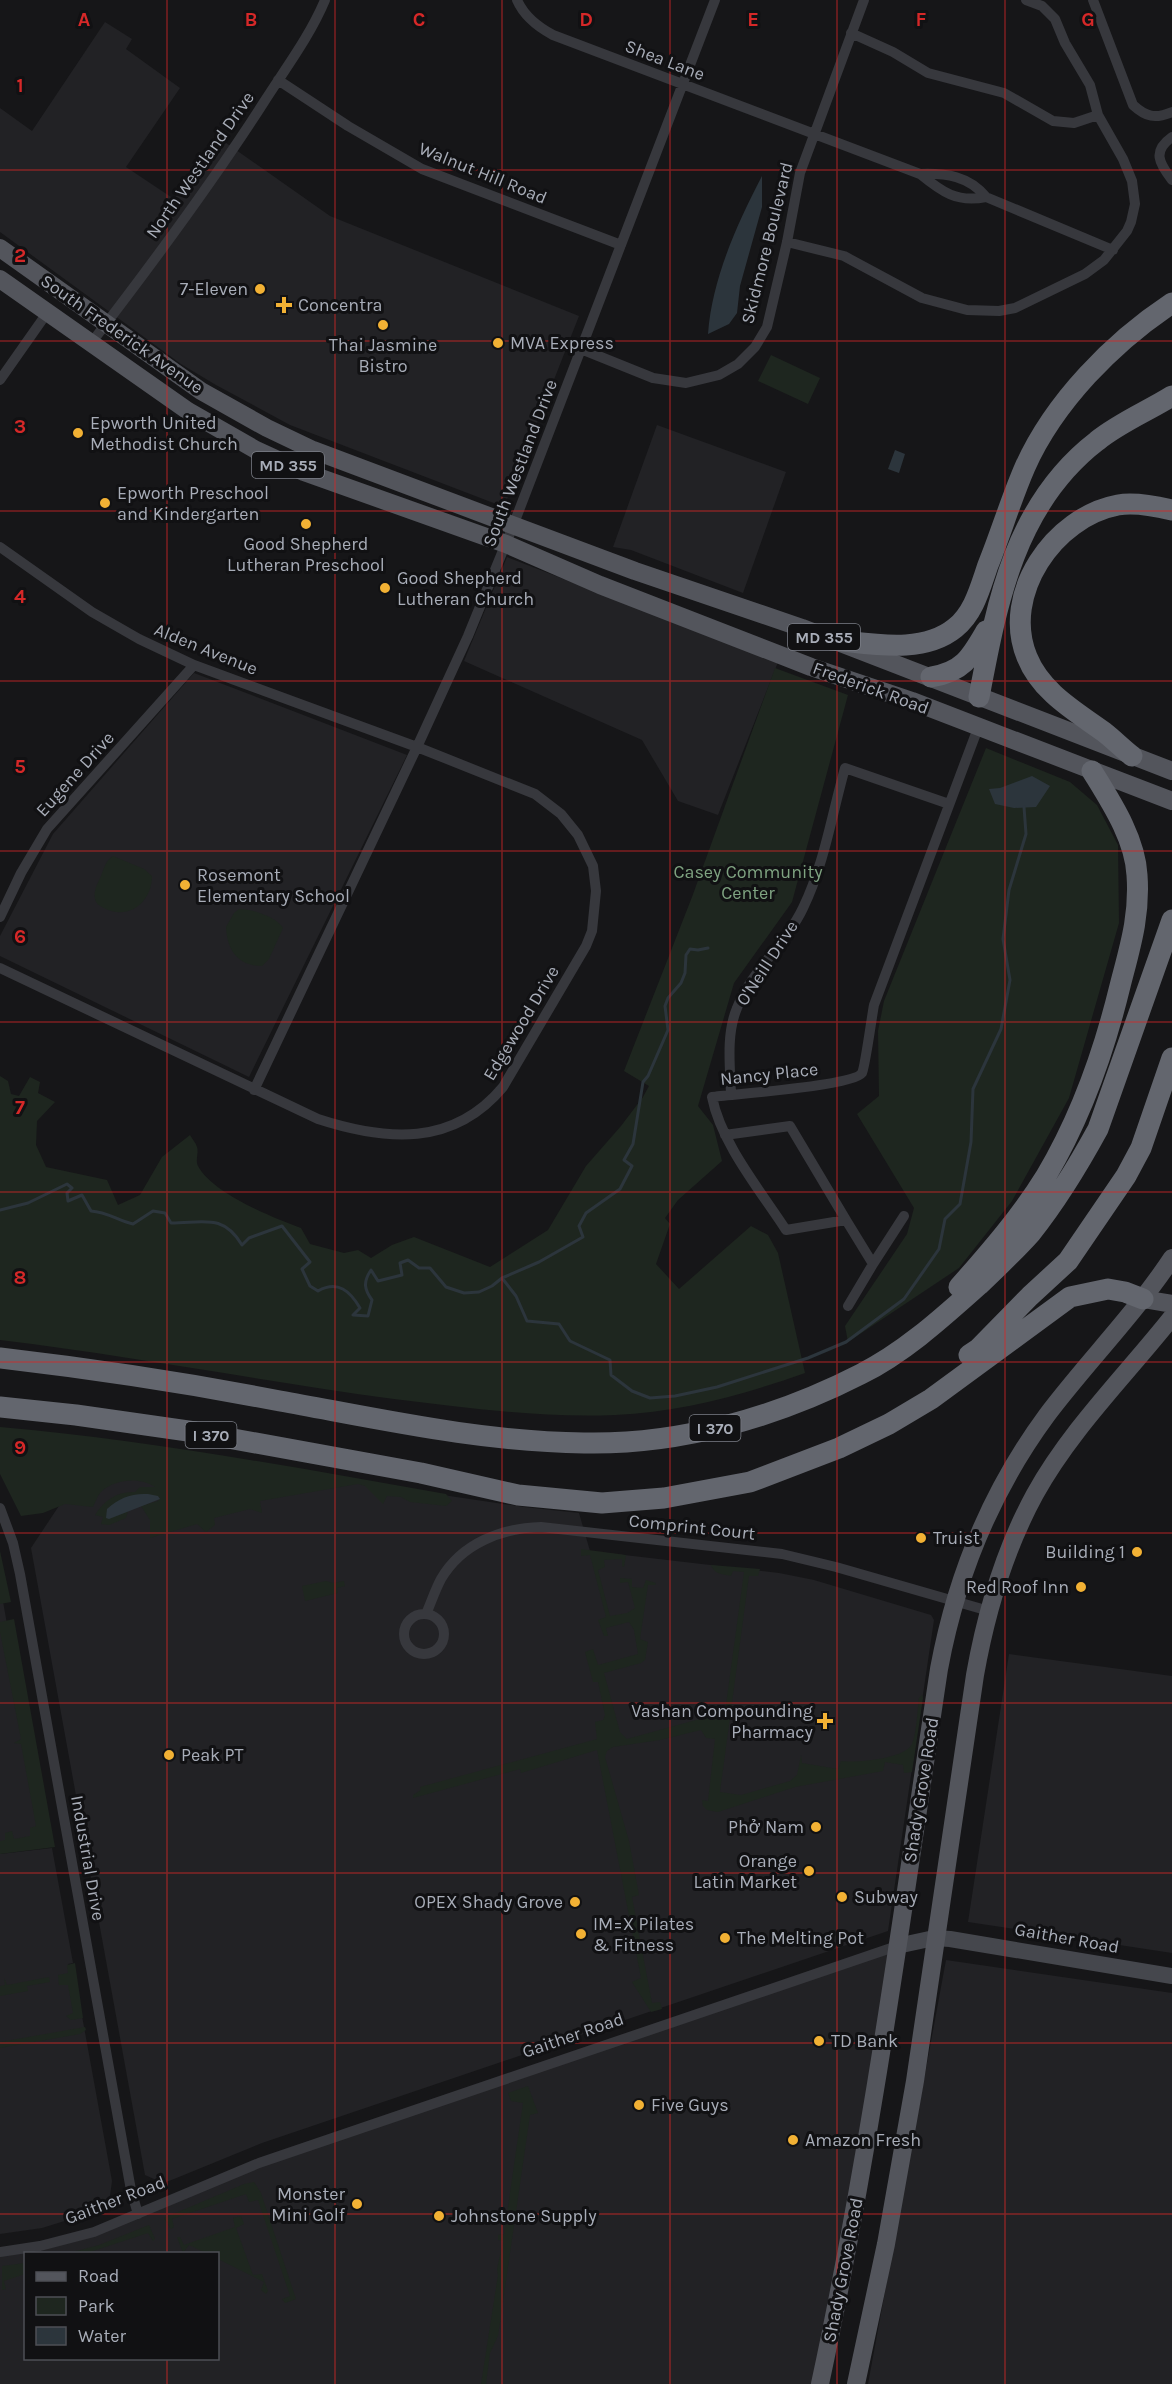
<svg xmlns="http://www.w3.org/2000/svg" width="1172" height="2384" font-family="Karla,sans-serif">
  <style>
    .built { fill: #222225; fill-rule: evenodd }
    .green { fill: #1e261f }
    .water { fill: #2c353c }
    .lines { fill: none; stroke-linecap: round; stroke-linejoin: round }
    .stream { stroke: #2c353c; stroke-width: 3 }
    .minor { stroke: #37383d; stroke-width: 10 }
    .secondary { stroke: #45474d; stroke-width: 16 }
    .primary { stroke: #53555c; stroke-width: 18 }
    .motorway { stroke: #63666e; stroke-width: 21 }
    .grid { fill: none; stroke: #d62828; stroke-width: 1.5; stroke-opacity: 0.55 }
    .poi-dot { fill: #f2b134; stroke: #111113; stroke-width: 2 }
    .labels { text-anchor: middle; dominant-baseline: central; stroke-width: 6; stroke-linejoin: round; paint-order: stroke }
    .shield { fill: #111113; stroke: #7b7e86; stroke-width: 1.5 }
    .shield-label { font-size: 16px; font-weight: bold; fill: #a8adb8 }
    .street-label { font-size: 18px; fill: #a8adb8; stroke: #111113 }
    .poi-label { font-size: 18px; fill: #a8adb8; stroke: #111113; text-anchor: start }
    .park-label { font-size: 18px; fill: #7fa381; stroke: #111113 }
    .grid-label { font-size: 20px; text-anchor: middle; font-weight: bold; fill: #d62828; stroke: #111113; stroke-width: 6; stroke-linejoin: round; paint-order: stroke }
  </style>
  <rect width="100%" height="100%" fill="#161618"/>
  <!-- built -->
  <path class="built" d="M105,22l27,17 -6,10 54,39 -54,79 48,32 45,-61 111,78 249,100 -75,191 -214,-82 -74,-40 -35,-21 -181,-132v-124l32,23z
    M657,425l129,47 -43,121 -112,-43 -18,-3z
    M507,557l271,105 -60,153 -40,-14 -36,-61 -178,-79z
    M194,673l213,82 -158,322 -249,-121v-20l53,-102z
    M98,1447l197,26 229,34 55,6 11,38 189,22 35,7 117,35 3,5 -46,311 -626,212 -88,36 -11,4 -18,-8 -114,-627z
    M0,1585l46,256 -46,8z
    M1009,1654l163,22v277l-204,-31z
    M52,1848l21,115 -5,1 6,8 38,209 -2,15 -10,14 -58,18 -42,6v-380z
    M896,1948l-77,436h-819v-129l41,-6 180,-69zM26,2254h192v104h-192z
    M946,1960l226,33v391h-304z"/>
  <!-- green -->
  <path class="green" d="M771,355l49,23 -12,26 -50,-23z
    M775,668l73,27 -56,207 -58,81 -36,123 15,19 9,36 -44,39 -13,18 5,6 -14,40 23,25 72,-63 17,9 10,18 27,120c-62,22 -124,39 -190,42 -74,3 -148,-7 -221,-16 -132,-18 -262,-43 -394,-59v-264l8,5 3,13 8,2 11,-19 10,5 -2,11 17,9 -18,19 -1,24 10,22 61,13 11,25 22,-10 22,-38 28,-22c2,4 6,8 7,12 2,6 -2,13 1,19 14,27 75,52 103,62l9,16 34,9 14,-3 13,8 21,-13 22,-8 76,30 58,-37 38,-64 35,-40 22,-29 6,-11 -25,-15 68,-174z
    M986,748l84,34 27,23 21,40 1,78 -50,175 -57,103 -53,67 -111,74 -3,-16 62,-92 7,-26 -57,-94 22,-18 -1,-65 6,-30z
    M113,856l31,13 8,7c0,26 -23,45 -48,32 -4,-2 -8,-4 -9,-9 -2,-8 3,-16 6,-23 3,-8 5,-16 12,-20z
    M239,909c13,0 38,8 44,19l-14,31 -7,7c-24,0 -35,-16 -36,-39l8,-14z
    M0,1427c150,13 298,41 446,67l6,7 -6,5 -36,-4 -9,-5 -14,-1 -4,8 -18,-18 -7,-2 -98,17 2,12 -12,-4 -36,9 1,7 -9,7 -9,-8 -47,14v-18l-9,-14 17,-5 2,-4 -38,16 6,-2 -2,7 -17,7 -8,-1 2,-7 -8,-2c9,-15 23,-24 40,-23l5,-5h15c-15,-10 -39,-8 -53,4 -4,3 -7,12 -9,16l-28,-3 -22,9 -22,3 -21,-42z
    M581,1549l45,6 -2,12 -2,-1v-7l-18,1 1,7 -7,3 12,46 17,-3 8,-5 -7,-26 -8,1v-5l12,1v8l11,1 3,-8 10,3 -1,2h-7l-8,54 8,3 -3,18 -4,3 -37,10 16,59 7,7 98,-27 19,-140 -11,-1 -2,5c-9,-2 -17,-2 -20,-11l49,4 -2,7h-9l-29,216 21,3 49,-14 7,-6 4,-20 1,8 36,6 3,-8c15,2 64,-2 71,-17 5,-13 5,-32 7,-46l3,-3 1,3 -11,74 -8,1 -1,-8 -18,-3 -2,9 -88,16 -77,25 -11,-2 -4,-4 -1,-6 6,1 7,-62 -9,-1 -5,-8 -41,10 -47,7 -6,4 -2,6 24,84 10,54 -7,2 20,106 8,-1 2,7 -11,3 -19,-30 9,-4 -44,-228 -76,23 -1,-4 -107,29v-3l8,-5 -1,-3 177,-48 -2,-17 8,-2 2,-5 -7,-33h-5l-8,-30 8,-3 5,16 40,-11 -4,-24 -5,-8 -23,6 2,8h-4l-6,-16 8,-3 -16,-62 -9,1z
    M0,1551l11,51 -11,2z
    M326,1581l7,2 11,-2 1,5 -8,2 1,5 -33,8 -3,-15z
    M14,1619l41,228 -55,7v-13l5,-1v-7l7,-2 2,8 16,-3v-8l6,-2 -15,-82 -7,-1 7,-4 -21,-107v-10z
    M75,1963l8,55 -12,2 -5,-4 7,-3 -5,-28h-9l-1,-10 10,-2 -1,-8z
    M49,1977l1,5 -23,4 1,5 -28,5v-10l5,-1 -1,-7 3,7z
    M85,2027l1,3 -6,4 -80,14v-6z
    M528,2086l10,27 -8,2 -32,221 -8,17 -4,31h-5l17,-109 -1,-6 6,-28 -5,-1v-5l6,-1 19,-131 -12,-2 -3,-8z
    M254,2182l7,11 35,106 -11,4 -3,-4 8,-3 -32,-96 -9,2 -3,-8 -74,25 2,8 -3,2 -7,-11 80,-34z
    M241,2216l3,8 -8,4 17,47 9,-1 6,17 -2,3 -5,-4 3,-8 -46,-23v-5l-12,-1 -17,-8 -6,8 -6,-16h3l4,8 51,-18 -2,-9z
    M149,2225l6,14 -2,2 -5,-8 -61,20h-18l30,-8z
    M25,2263v11l-21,7 2,8 -4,1v-24z"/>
  <!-- water -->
  <path class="water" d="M762,176v31l-22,79 -3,27 -8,11 -21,10c4,-55 29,-110 54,-158z
    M895,450l10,4 -6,19 -11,-4z
    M1032,776l18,10 -14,21 -22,1 -19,-4 -6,-15 11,-1z
    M148,1494l10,2 2,3 -51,20 -3,-1 1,-9c12,-11 24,-16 41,-15z"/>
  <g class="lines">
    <!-- stream -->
    <path class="stream" d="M0,1210l28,-7 39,-19 5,4 -5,5 1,8 14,-6 9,16c17,1 27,10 42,13l20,-13 12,2 6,10c32,0 52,-10 71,22l7,-7 33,-12 28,36 -8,7 8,17 8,5c20,-11 32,0 42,17l-7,7 15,1 4,-16c-8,-11 -9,-18 -1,-30l7,11 24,-6 -2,-12 8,-3 11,8h11l16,19 18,6 15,-1 13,-6 10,-8 37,-16 44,-25 -4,-11 7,-13 34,-24 12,-23 -8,-6 9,-16 10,-62 5,-6 20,-46 -3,-24 3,-8 13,-15 4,-10 1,-18 4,-6 8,1 10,-2
      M502,1278l14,18 11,25 32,3 11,17 40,19 1,15 21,16 18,7 25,-2 42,-9 91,-29 38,-16 58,-43 35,-50 6,-30 15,-15 11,-62 2,-53 28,-60 9,-49 -7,-41 6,-49 17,-56 -2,-27"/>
    <!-- minor -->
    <path class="minor" d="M517,0c7,16 21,27 36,35l367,139c22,18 37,29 66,23
      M1093,0l40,105c13,12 22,14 39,7
      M851,33l42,19 35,21 76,20 49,28 21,2 24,-8
      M278,80l70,46 74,43 199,76
      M1172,137c-20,14 -13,26 0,43
      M920,174c26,-1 49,2 66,23l127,53
      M787,242l57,14 78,42 45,12 32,1 16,-3 70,-34 19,-14 23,-29 4,-9 4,-18 -3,-23 -9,-22 -25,-44 -8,-30 -25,-42 -10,-24 -13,-13 -16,-6
      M92,342c60,-78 119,-157 172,-240 21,-33 46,-66 61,-102
      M581,349l72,29 33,5 33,-8 19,-11 17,-17 12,-20 20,-85 13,-69 64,-173
      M0,380l47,-67
      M0,547l92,65 47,27 55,26 223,82 118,47 26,20 17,21 15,31 3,25 -4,40 -6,15 -83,141c-50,60 -117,54 -185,32l-318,-151
      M0,917l21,-44 26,-44 147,-164
      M254,1090l163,-343 51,-111 45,-110 202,-526
      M731,1094c-1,-28 -5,-60 6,-86 14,-37 49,-64 66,-100 21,-43 29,-94 42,-140l104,36
      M725,1135l65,-9 56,94 -60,10c-26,-40 -65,-87 -74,-133 23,-3 141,-11 150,-24 3,-5 10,-58 12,-68l104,-277
      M846,1220l27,44 -25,42
      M873,1264l31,-48
      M0,1508l13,35 7,31 111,616 7,24
      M404 1634a20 20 0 1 1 40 0a20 20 0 1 1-40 0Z
      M426,1614c5,-11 9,-24 15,-35 21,-36 61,-51 100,-52l241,27 54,13 153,44
      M0,2252l40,-6 54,-14 165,-69 638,-217"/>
    <!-- secondary -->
    <path class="secondary" d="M897,1946l37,-8 16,1 222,37"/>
    <!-- primary -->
    <path class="primary" d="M0,248l201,143 66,37 46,22 322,121 167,57 370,143
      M0,279l188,132 68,39 48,22 202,72 94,41 211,82 101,34 260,100
      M1143,1299l29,5
      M820,2384c51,-237 83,-476 119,-715 17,-92 52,-178 108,-254 40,-53 88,-101 125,-157
      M856,2384l30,-140 29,-163 60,-406c11,-62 30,-126 60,-181 36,-65 91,-119 137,-177"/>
    <!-- motorway -->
    <path class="motorway" d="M831,640c38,3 91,15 124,-12 19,-15 25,-40 33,-63 13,-32 23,-66 37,-98 29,-65 88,-125 147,-164
      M931,677c32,-5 40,-20 55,-46
      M979,697c18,-95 36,-193 118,-256 22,-18 51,-30 75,-45
      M1132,756c-10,-8 -19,-17 -28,-24 -29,-21 -63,-40 -77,-75 -26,-63 27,-140 91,-152 17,-3 37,1 54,5
      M959,1287c31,-35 63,-72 87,-111 35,-59 58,-124 74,-190 10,-39 20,-70 17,-111 -2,-37 -26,-73 -45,-104
      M969,1355l9,-6 52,-53 38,-35 58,-85 15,-28 31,-90
      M0,1358c94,11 187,25 280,43 100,18 202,41 304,42 96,2 193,-26 277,-69 44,-22 82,-57 118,-89 18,-17 36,-34 52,-52 23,-29 49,-71 67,-104l74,-209
      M0,1407l76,8 119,17 226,41 97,22 84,8 62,-5 86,-16 89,-34 50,-24 42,-25 139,-102 38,-8 17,3 18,7"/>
  </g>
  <!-- grid -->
  <path class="grid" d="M167,0v2254M335,0v2384M502,0v2384M670,0v2384M837,0v2384M1005,0v2384M0,170h1172M0,341h1172M0,511h1172M0,681h1172M0,851h1172M0,1022h1172M0,1192h1172M0,1362h1172M0,1533h1172M0,1703h1172M0,1873h1172M0,2043h1172M0,2214h1172M167,2358v26"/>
  <!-- markers -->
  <g class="poi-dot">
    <circle cx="260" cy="289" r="6"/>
    <path d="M281 296h6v6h6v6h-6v6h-6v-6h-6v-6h6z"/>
    <circle cx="383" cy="325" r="6"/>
    <circle cx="498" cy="343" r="6"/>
    <circle cx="78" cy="433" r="6"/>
    <circle cx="105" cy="503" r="6"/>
    <circle cx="306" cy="524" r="6"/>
    <circle cx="385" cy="588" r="6"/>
    <circle cx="185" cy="885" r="6"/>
    <circle cx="921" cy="1538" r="6"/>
    <circle cx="1137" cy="1552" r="6"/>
    <circle cx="1081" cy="1587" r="6"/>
    <path d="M822 1712h6v6h6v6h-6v6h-6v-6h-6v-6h6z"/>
    <circle cx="169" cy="1755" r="6"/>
    <circle cx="816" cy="1827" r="6"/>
    <circle cx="809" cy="1871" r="6"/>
    <circle cx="842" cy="1897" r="6"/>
    <circle cx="575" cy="1902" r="6"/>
    <circle cx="581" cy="1934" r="6"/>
    <circle cx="725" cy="1938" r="6"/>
    <circle cx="819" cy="2041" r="6"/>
    <circle cx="639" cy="2105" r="6"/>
    <circle cx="793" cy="2140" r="6"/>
    <circle cx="357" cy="2204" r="6"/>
    <circle cx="439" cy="2216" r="6"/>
  </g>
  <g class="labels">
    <!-- shield labels -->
    <g class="shield">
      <rect x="252" y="452" width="72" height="26" rx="4.5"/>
      <rect x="788" y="624" width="72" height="26" rx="4.5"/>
      <rect x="689.5" y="1415" width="51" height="26" rx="4.5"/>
      <rect x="185.5" y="1422" width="51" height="26" rx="4.5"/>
    </g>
    <g class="shield-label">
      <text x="288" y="465">MD 355</text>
      <text x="824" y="637">MD 355</text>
      <text x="715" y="1428">I 370</text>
      <text x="211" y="1435">I 370</text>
    </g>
    <!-- street labels -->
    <g class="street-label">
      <text transform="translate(665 60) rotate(21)">Shea Lane</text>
      <text transform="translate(200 165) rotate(-55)">North Westland Drive</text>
      <text transform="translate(483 173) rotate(22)">Walnut Hill Road</text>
      <text transform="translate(767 243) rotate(-76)">Skidmore Boulevard</text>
      <text transform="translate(122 334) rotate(35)">South Frederick Avenue</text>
      <text transform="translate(520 463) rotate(-69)">South Westland Drive</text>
      <text transform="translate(206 649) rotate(22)">Alden Avenue</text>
      <text transform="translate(871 688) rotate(20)">Frederick Road</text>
      <text transform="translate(75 774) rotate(-48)">Eugene Drive</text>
      <text transform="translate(767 963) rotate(-57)">O'Neill Drive</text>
      <text transform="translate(521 1023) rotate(-59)">Edgewood Drive</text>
      <text transform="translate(769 1074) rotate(-6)">Nancy Place</text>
      <text transform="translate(692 1527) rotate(6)">Comprint Court</text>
      <text transform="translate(921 1790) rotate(-81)">Shady Grove Road</text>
      <text transform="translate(88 1858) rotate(80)">Industrial Drive</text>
      <text transform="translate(1067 1938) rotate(10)">Gaither Road</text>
      <text transform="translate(573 2035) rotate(-19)">Gaither Road</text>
      <text transform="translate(115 2200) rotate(-21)">Gaither Road</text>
      <text transform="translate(843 2270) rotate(-79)">Shady Grove Road</text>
    </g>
    <!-- poi labels -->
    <g class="poi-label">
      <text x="248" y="289" text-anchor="end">7-Eleven</text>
      <text x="298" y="305">Concentra</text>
      <text x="510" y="343">MVA Express</text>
      <text x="383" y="345" text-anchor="middle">Thai Jasmine<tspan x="383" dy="21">Bistro</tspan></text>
      <text x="90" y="423">Epworth United<tspan x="90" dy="21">Methodist Church</tspan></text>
      <text x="117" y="493">Epworth Preschool<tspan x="117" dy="21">and Kindergarten</tspan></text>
      <text x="306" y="544" text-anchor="middle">Good Shepherd<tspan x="306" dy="21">Lutheran Preschool</tspan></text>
      <text x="397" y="578">Good Shepherd<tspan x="397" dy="21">Lutheran Church</tspan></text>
      <text x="197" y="875">Rosemont<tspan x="197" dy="21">Elementary School</tspan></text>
      <text x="933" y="1538">Truist</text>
      <text x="1125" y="1552" text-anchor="end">Building 1</text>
      <text x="1069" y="1587" text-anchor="end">Red Roof Inn</text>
      <text x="813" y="1711" text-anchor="end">Vashan Compounding<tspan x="813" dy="21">Pharmacy</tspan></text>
      <text x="181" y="1755">Peak PT</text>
      <text x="804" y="1827" text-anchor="end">Phở Nam</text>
      <text x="797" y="1861" text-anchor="end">Orange<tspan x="797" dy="21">Latin Market</tspan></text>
      <text x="854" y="1897">Subway</text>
      <text x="563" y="1902" text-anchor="end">OPEX Shady Grove</text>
      <text x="593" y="1924">IM=X Pilates<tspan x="593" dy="21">&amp; Fitness</tspan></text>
      <text x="737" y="1938">The Melting Pot</text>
      <text x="831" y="2041">TD Bank</text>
      <text x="651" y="2105">Five Guys</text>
      <text x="805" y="2140">Amazon Fresh</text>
      <text x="345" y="2194" text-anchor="end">Monster<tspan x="345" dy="21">Mini Golf</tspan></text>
      <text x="451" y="2216">Johnstone Supply</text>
    </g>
    <!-- park labels -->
    <g class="park-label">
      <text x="748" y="872">Casey Community<tspan x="748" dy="21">Center</tspan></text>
    </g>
  </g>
  <g class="grid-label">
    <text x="84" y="26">A</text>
    <text x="251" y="26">B</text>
    <text x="419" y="26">C</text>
    <text x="586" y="26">D</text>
    <text x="753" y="26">E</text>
    <text x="921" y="26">F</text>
    <text x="1088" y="26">G</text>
    <text x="20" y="92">1</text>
    <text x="20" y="262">2</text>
    <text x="20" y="433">3</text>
    <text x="20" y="603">4</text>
    <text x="20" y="773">5</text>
    <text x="20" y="943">6</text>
    <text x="20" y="1114">7</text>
    <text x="20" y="1284">8</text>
    <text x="20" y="1454">9</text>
  </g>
  <!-- legend -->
  <rect x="24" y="2252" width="195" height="108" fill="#111113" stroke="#4d4f55" stroke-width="1.5"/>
  <rect x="36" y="2272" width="30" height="9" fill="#53555c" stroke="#4d4f55" stroke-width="1.5"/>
  <text x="78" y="2282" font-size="18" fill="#a8adb8">Road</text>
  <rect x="36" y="2297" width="30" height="18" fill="#1e261f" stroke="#4d4f55" stroke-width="1.5"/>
  <text x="78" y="2312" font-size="18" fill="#a8adb8">Park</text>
  <rect x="36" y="2327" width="30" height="18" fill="#2c353c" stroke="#4d4f55" stroke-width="1.5"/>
  <text x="78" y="2342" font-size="18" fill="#a8adb8">Water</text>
</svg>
